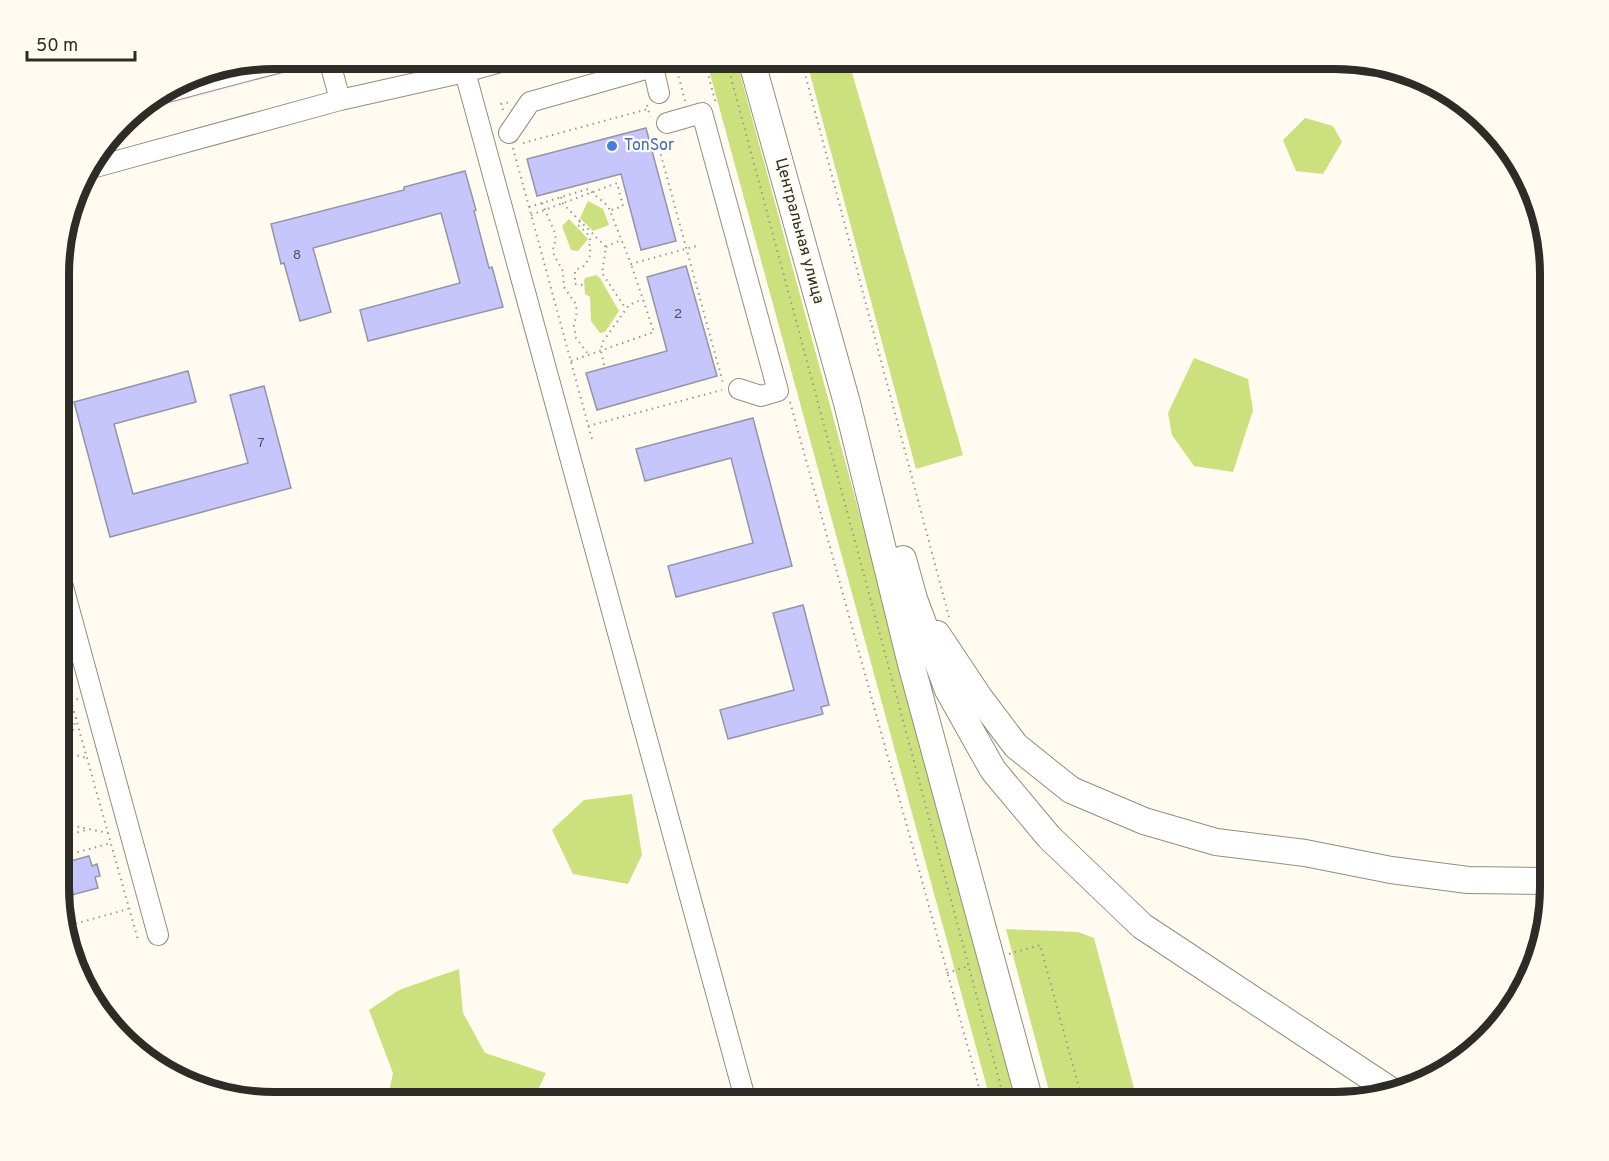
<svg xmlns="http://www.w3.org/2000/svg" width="1609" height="1161" font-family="Overpass,sans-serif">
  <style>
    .education { fill: #feebf5 }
    .green { fill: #cce07e }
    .building { fill: #c6c5fc; stroke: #9495a5; stroke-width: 1.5 }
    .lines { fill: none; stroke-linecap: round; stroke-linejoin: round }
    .minor-casing { stroke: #938e7e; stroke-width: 22 }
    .major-casing { stroke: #938e7e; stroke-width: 28 }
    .path { stroke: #9b988f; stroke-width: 2; stroke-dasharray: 1.5 4.5; stroke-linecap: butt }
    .minor { stroke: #fff; stroke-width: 20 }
    .major { stroke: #fff; stroke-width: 26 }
    .shop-dot { fill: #3f7fe0; stroke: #fffbf1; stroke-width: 2 }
    .labels { text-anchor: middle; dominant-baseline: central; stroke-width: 4.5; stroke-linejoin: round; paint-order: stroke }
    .number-label { font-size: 14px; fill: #54525c }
    .shop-label { font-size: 16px; fill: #366cbe; stroke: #fffbf1; text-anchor: start }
    .street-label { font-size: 16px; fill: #2e2c26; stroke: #fffbf1 }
    .rim { fill: none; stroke: #2e2c26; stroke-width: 8 }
  </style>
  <rect width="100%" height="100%" fill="#fffbf1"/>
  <!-- education -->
  <path class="education" d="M274,59h63l-209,57 4,-4 60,-37z"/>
  <!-- green -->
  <path class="green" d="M706,59h30l283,1043h-28z
    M806,59h42l115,396 -47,14z
    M1305,118l28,8 9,16 -19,32 -27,-3 -13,-31z
    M588,201l15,8 6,16 -16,6 -13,-13z
    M569,219l19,20 -10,12 -7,-1 -9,-24z
    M596,275l4,3 19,33 -14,21 -5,1 -9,-12 -1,-24 -5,-3 -1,-13 1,-3z
    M1194,358l54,21 5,31 -20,62 -39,-6 -22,-31 -4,-22z
    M632,794l10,61 -14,29 -55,-10 -21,-44 32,-30z
    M1006,929l72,3 16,6 41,154 27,10h-110z
    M459,969l4,44 22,40 61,20 -14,29h-145l6,-29 -24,-63 30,-20z"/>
  <!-- building -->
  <path class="building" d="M646,128l30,113 -35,9 -20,-76 -84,22 -10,-37z
    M465,171l11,39 -2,1 15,57 3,-1 11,40 -135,34 -8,-31 100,-27 -19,-70 -128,35 18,64 -31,9 -16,-58 -3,1 -10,-40 133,-34v-3z
    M686,266l31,110 -120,34 -11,-37 81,-22 -20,-74z
    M188,371l8,31 -82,22 19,70 115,-31 -18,-68 34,-9 27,102 -181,49 -36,-135z
    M753,418l39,148 -116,31 -8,-31 85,-23 -22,-85 -86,23 -9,-32z
    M803,605l26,100 -8,2 2,7 -95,25 -8,-29 74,-20 -21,-77z
    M89,856l3,10 5,-2 3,12 -5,1 3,11 -38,10v-34z"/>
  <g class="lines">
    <defs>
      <path id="minor" d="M329,59l11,41
        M465,72l281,1030
        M163,93l129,-34
        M667,123l35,-10 76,278 -17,5 -22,-7
        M509,133l21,-31 123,-35 6,26
        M88,169l252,-69 125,-28 46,-13
        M60,576l98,359"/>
      <path id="major" d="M751,59l96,344 63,257 120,442
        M903,559l11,40 34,91 45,80 56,67 93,89 248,164
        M937,634l42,63 37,49 55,44 73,31 72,21 89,11 86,17 77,10 82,1"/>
    </defs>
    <!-- minor casing -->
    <use href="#minor" class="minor-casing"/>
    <!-- major casing -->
    <use href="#major" class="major-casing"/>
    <!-- path -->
    <path class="path" d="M674,59l11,42
      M704,59l12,45
      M726,59l279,1043
      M801,59l148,558
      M647,105l3,12
      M503,110l-2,-6 9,-2
      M656,137l67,246
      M523,143l125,-34
      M513,148l80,295
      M561,197l2,7 43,43 -4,26 24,36
      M542,203l13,30 1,7 -3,7 1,8 9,16 1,16 11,16 2,8 -3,15 2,12 13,17
      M529,207l59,-18 20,17 23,58 69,-19
      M531,215l86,-32 6,23 -14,5
      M580,221l-3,3 10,9 4,8 -2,5 2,8c-6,9 -3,12 -16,16v14l8,1
      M606,247l15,-7
      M571,361l83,-29 -23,-68
      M604,365l-3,-14 1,-8 27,-38 14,-6
      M790,402l193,700
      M588,426l134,-36
      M78,699l-7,2 67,239
      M60,751l27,7
      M60,783l16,-65
      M60,823l48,10
      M60,837l26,-7
      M60,857l51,-14
      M64,927l64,-18
      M1009,954l31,-9 43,157
      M947,973l22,-7"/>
    <!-- minor -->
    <use href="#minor" class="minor"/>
    <!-- major -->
    <use href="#major" class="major"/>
  </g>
  <!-- markers -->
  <circle class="shop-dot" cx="612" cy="146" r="6"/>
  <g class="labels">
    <!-- number labels -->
    <g class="number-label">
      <text x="297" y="255">8</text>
      <text x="678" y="314">2</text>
      <text x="261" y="443">7</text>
    </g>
    <!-- shop labels -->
    <g class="shop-label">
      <text x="624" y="146">TonSor</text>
    </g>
    <!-- street labels -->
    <g class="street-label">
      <text transform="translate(799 231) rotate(75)">Центральная улица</text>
    </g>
  </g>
  <!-- crop -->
  <path d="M0 0H1609V1161H0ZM274 69H1335A205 205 0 0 1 1540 274V887A205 205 0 0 1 1335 1092H274A205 205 0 0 1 69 887V274A205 205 0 0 1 274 69Z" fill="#fffbf1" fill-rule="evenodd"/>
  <path class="rim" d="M274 69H1335A205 205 0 0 1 1540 274V887A205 205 0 0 1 1335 1092H274A205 205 0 0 1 69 887V274A205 205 0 0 1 274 69Z"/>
  <!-- scale -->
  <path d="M27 51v9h108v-9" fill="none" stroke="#2e2c26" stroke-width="3"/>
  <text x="36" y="51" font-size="18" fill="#2e2c26" stroke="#fffbf1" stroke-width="4.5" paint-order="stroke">50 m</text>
</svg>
